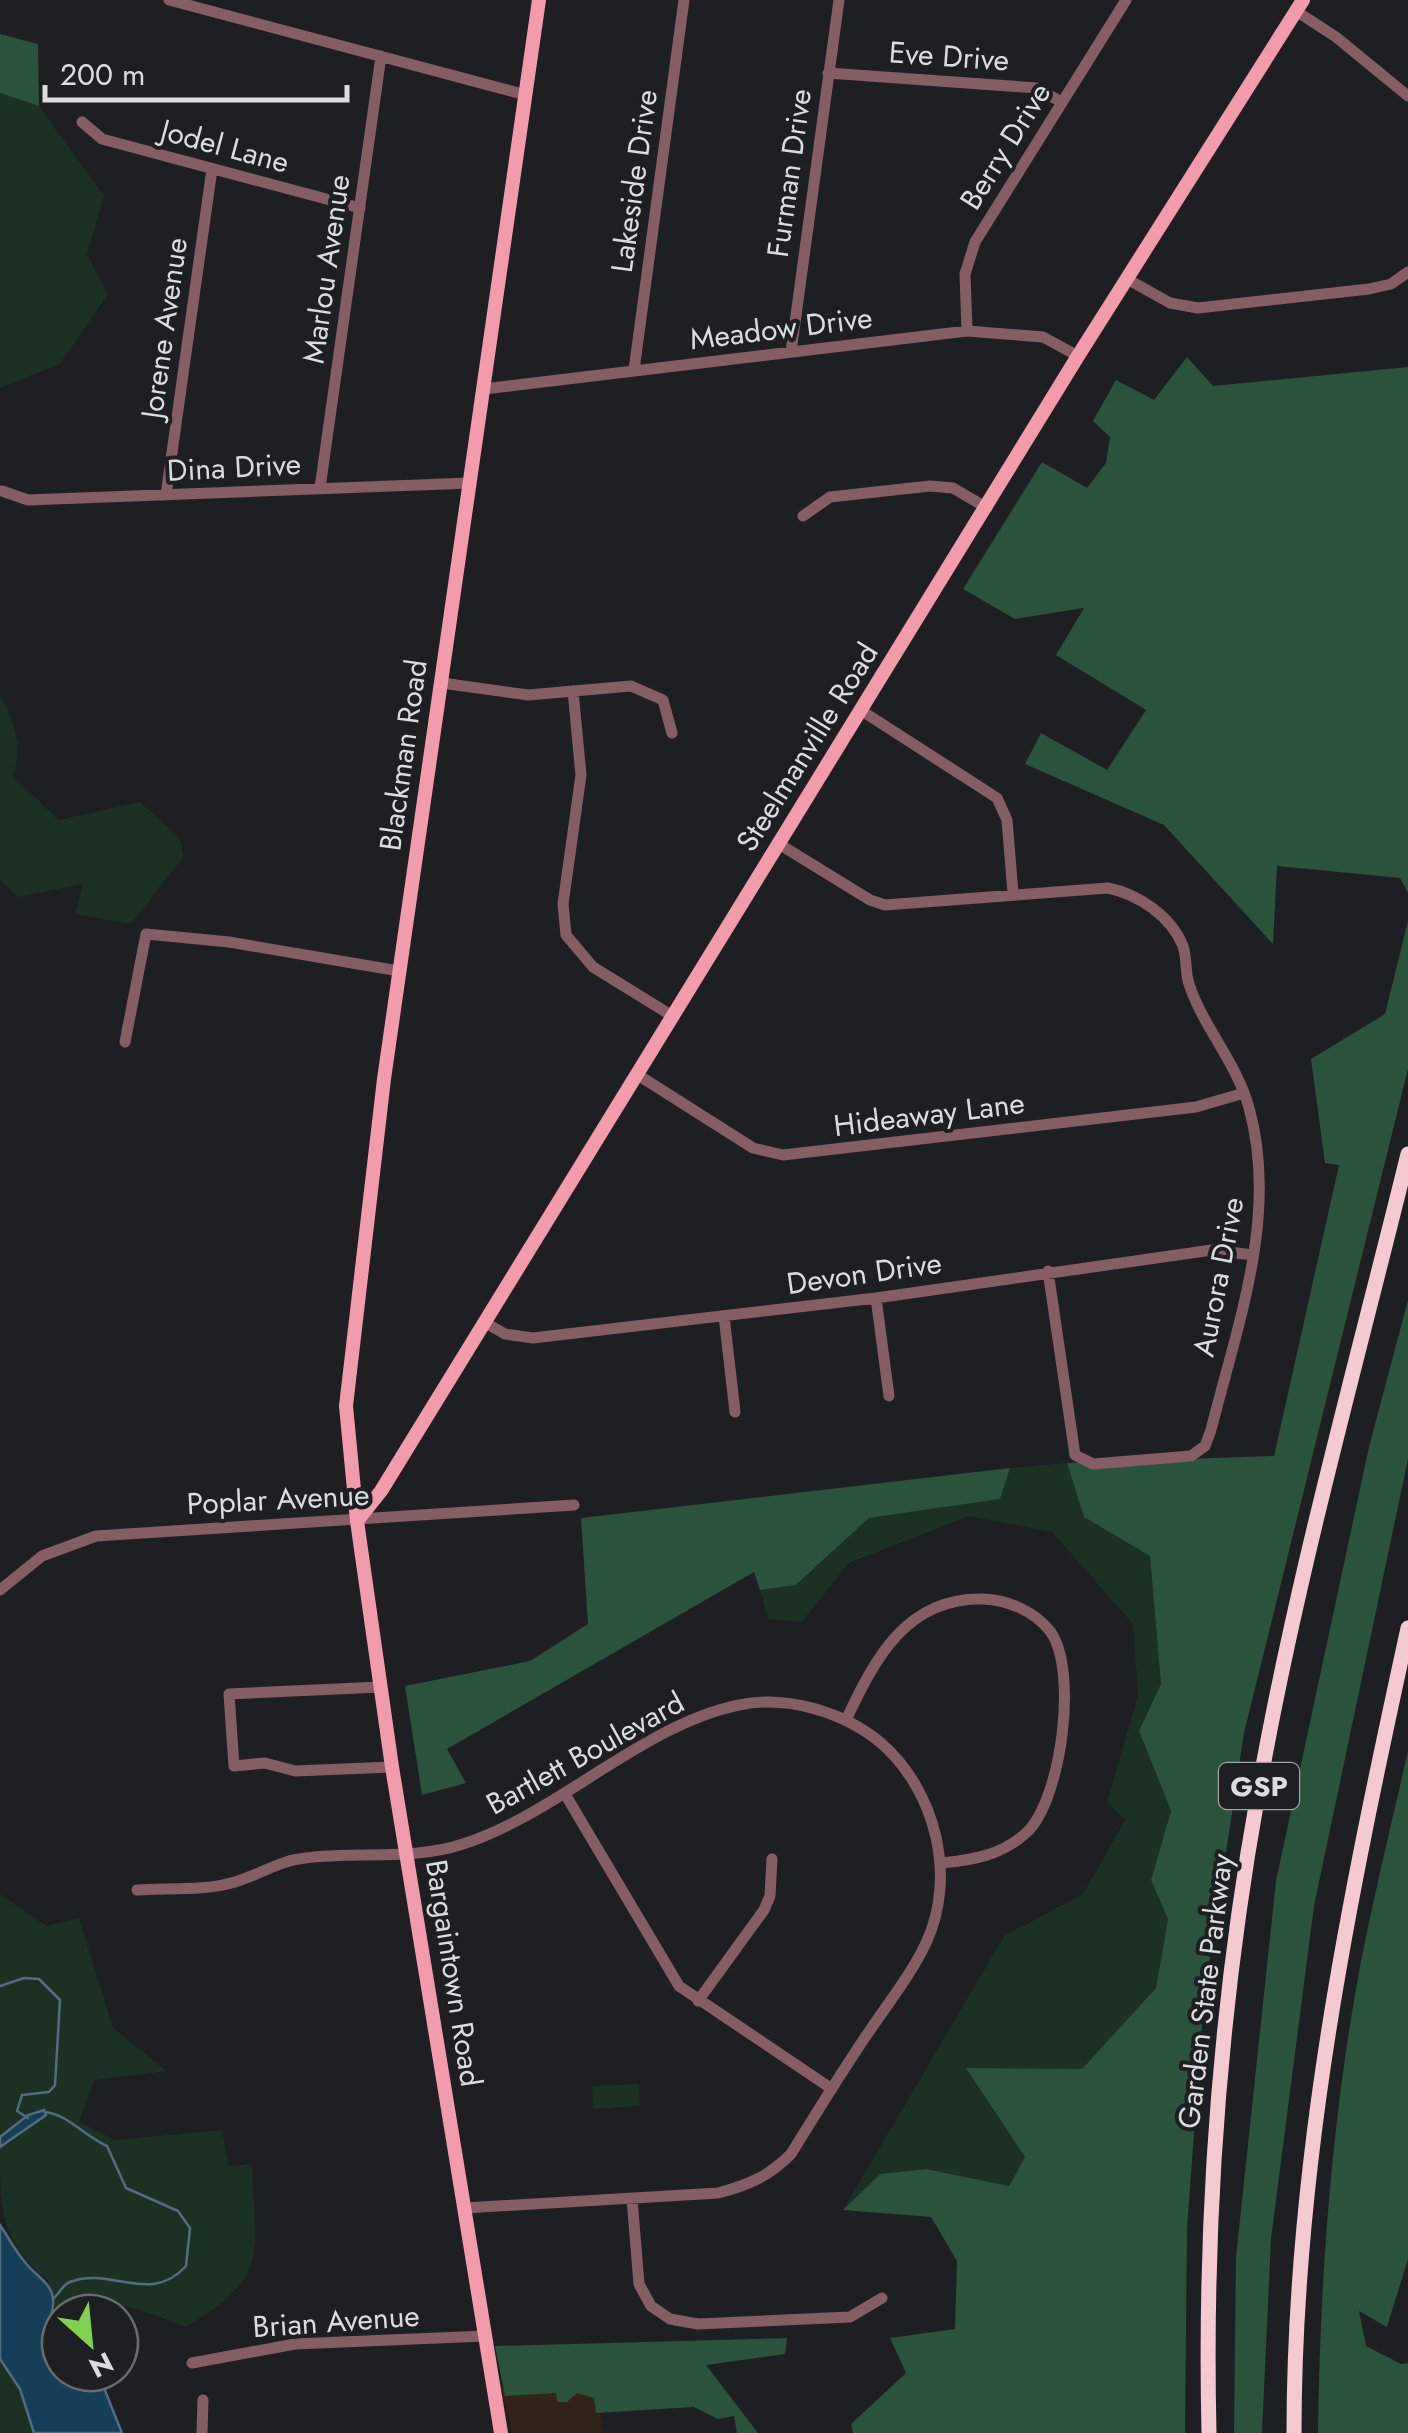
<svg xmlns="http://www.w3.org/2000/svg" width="1408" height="2433" font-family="Jost,sans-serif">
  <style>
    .education { fill: #312317 }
    .green { fill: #1a3123 }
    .forest { fill: #29533b }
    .water { fill: #153f58; stroke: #506e80; stroke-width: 2.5 }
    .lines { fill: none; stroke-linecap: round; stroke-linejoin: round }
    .stream { stroke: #506e80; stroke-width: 2.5 }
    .minor { stroke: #875d65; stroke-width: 11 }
    .major { stroke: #f19bab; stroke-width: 14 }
    .highway { stroke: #f4c9d0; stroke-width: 15 }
    .labels { text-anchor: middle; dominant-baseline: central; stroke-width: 8; stroke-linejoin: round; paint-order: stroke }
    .shield { fill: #1e1f22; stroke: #a2a3a5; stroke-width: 2.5 }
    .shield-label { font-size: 28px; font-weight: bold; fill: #dbdcdd }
    .street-label { font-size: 30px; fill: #dbdcdd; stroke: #1e1f22 }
  </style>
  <rect width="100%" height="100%" fill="#1e1f22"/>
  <!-- education -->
  <path class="education" d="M594,2372l9,61h-91l-11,-46z"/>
  <!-- green -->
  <path class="green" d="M0,93l39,13 65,90 -17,58 21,40 -48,70 -60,24z
    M0,695c15,27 23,52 13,81l46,44 81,-18 40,36 3,19 -52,67 -56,-10 8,-30 -65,13 -18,-17z
    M1067,1463l17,54 66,38 11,129 -22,48 32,79 -20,68 17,40 -12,69 -74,81 -74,117 -82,-17 -46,5 -37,36 161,-274 79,-42 42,-74 -18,-18 31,-106 -5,-72 -81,-92 -83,-16 -120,47 -47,59 -34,-3 -8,-29 37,-5 72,-67 130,-19 11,-31z
    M0,1894l46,32 33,-8 34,110 54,43 -73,9 -15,42 36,18 107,-10 7,36 23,-2c3,91 20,111 -66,163 -43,-17 -87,-35 -132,-20l-6,-27c-48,-38 -48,-72 -48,-133l46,-32 -20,1 -26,21z
    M639,2084l1,22 -47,3 -1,-23z
    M0,2359l20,30 14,44h-34z"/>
  <!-- forest -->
  <path class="forest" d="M0,34l38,10 1,62 -39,-13z
    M1187,357l26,29 195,-19v526l-8,-15 -123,-12 -4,78 -109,-119 -139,-61 16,-31 66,37 39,-60 -90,-55 28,-47 -69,11 -52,-30 79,-127 45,26 19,-25 4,-26 -17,-16 23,-41 38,20z
    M1408,921v148l-164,664 -40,266 -17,229 -2,205h-332l-2,-9 55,-51 -16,-35 65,-9 2,-68 -26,-44 -88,-7 37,-36 46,-5 83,17 16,-29 -59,-89 116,1 74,-81 12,-69 -17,-39 20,-69 -32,-80 22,-47 -11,-128 -66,-39 -17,-54 207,-7 65,-291 -14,-2 -14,-104 74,-45z
    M1408,1300v159l-94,447 -43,333 -9,194h-28l2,-176 40,-376 93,-434z
    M1010,1468l-10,31 -131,19 -73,67 -36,5 -6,-18 -307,177 19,34 -44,12 -17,-109 125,-25 58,-37 -7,-106z
    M1408,1751v508l-21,68 -28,-16 7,35 35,18 7,-1v70h-90c2,-157 14,-318 43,-472 14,-70 31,-140 47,-210z
    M787,2338l-2,16 -79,11 52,68h-21l-3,-17 -16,3 -24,-12 -98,6 -2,-15 -17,-5 -10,9h-10l-1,-9 -51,3 -10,-50z"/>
  <!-- water -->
  <path class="water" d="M44,2110l2,5 -46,32v-10l28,-22z
    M0,2225c8,12 15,25 24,36 16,21 36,23 27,55l9,12v45h38l24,60h-88l-14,-44 -20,-30z"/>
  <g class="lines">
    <!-- stream -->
    <path class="stream" d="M0,1986l24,-8 15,1 21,21 -5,85 -6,7 -27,3 -5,16 11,7
      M45,2112c22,2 41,25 62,34l19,42 52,23 12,17 -4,38c-36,40 -75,0 -116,16 -8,3 -10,11 -17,17"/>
    <!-- minor -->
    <path class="minor" d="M169,0l357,95
      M1296,11l40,26 72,59
      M828,73l209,15 24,14
      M82,122l20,17 258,69
      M1129,280l41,23 28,5 171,-19 22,-5 17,-12
      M967,331l-2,-57 10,-32 151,-242
      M791,352l48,-352
      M634,370l50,-370
      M484,389l483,-58 76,6 35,19
      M320,488l61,-432
      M2,491l26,9 442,-17
      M166,495l46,-326
      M803,516l27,-19 100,-11 23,2 34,20
      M442,683l86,12 103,-9 32,14 9,33
      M573,691l8,84 -18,129 3,31 27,32 81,50
      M862,711l135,87 10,22 6,73
      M779,844l91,56 15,5 223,-17c30,6 63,28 75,58 4,12 2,26 6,38 14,43 48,79 60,124 30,107 -12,218 -38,322l-6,16 -14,10 -98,8 -18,-9 -27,-184
      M125,1042l21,-108 83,8 170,29
      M638,1075l115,73 30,7 413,-48 48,-14
      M876,1298l13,98
      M724,1316l11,96
      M484,1322l21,12 28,4 343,-40 336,-48 41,5
      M0,1590l42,-34 54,-20 478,-31
      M381,1687l-152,7 5,72 31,-3 30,8 97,-4
      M846,1720c29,-62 61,-123 137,-121 25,1 51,12 67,32 29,39 11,171 -24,202 -24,22 -53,27 -84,30
      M565,1794l114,192 153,103
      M137,1890c31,-2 68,1 98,-8 24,-7 43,-21 70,-24 53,-7 107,3 158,-14 94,-30 181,-120 276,-139 48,-10 105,7 142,38 55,48 76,134 45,200 -16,34 -41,64 -62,96 -25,37 -49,76 -73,115 -22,22 -42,31 -73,39l-253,15
      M698,2001l66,-91 6,-14 2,-37
      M632,2199l7,85 12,22 19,13 28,5 152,-7 32,-19
      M192,2363l103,-19 190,-8
      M202,2433l1,-33"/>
    <!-- major -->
    <path class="major" d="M357,1521l24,-30 697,-1135 225,-356
      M501,2433l-109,-666 -35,-246 -11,-115 38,-327 155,-1079"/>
    <!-- highway -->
    <path class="highway" d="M1209,2433c-5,-214 11,-428 49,-639 38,-216 98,-428 150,-640
      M1294,2433c0,-274 56,-539 114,-805"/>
  </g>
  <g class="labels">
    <!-- shield labels -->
    <rect class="shield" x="1219" y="1763" width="80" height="46" rx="8"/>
    <g class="shield-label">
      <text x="1259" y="1786">GSP</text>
    </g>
    <!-- street labels -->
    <g class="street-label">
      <text transform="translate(949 56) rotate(4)">Eve Drive</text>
      <text transform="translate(225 146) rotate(15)">Jodel Lane</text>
      <text transform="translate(1005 146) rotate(-58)">Berry Drive</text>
      <text transform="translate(789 173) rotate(-82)">Furman Drive</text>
      <text transform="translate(634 181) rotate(-82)">Lakeside Drive</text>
      <text transform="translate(326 269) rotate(-82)">Marlou Avenue</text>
      <text transform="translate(164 328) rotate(-82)">Jorene Avenue</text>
      <text transform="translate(781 328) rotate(-7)">Meadow Drive</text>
      <text transform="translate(234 467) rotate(-3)">Dina Drive</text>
      <text transform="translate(807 747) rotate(-58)">Steelmanville Road</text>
      <text transform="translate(403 755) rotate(-82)">Blackman Road</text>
      <text transform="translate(929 1114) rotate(-7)">Hideaway Lane</text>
      <text transform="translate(864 1273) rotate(-8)">Devon Drive</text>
      <text transform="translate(1218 1277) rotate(-79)">Aurora Drive</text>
      <text transform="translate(278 1499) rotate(-3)">Poplar Avenue</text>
      <text transform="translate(585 1753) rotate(-29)">Bartlett Boulevard</text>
      <text transform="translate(454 1973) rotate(81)">Bargaintown Road</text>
      <text transform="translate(1205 1991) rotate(-83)">Garden State Parkway</text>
      <text transform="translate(336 2321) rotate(-4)">Brian Avenue</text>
    </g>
  </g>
  <!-- north arrow -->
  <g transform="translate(90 2343) rotate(153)"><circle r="48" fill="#1e1f22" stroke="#6a6b6d" stroke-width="2.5"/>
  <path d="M0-8L18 38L0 25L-18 38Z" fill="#82d04f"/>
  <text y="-15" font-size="28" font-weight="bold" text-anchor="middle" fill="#dbdcdd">N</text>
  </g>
  <!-- scale -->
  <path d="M45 85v15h302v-15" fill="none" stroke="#dbdcdd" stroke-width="5"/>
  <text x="60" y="85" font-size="30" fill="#dbdcdd" stroke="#1e1f22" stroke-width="8" paint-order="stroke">200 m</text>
</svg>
